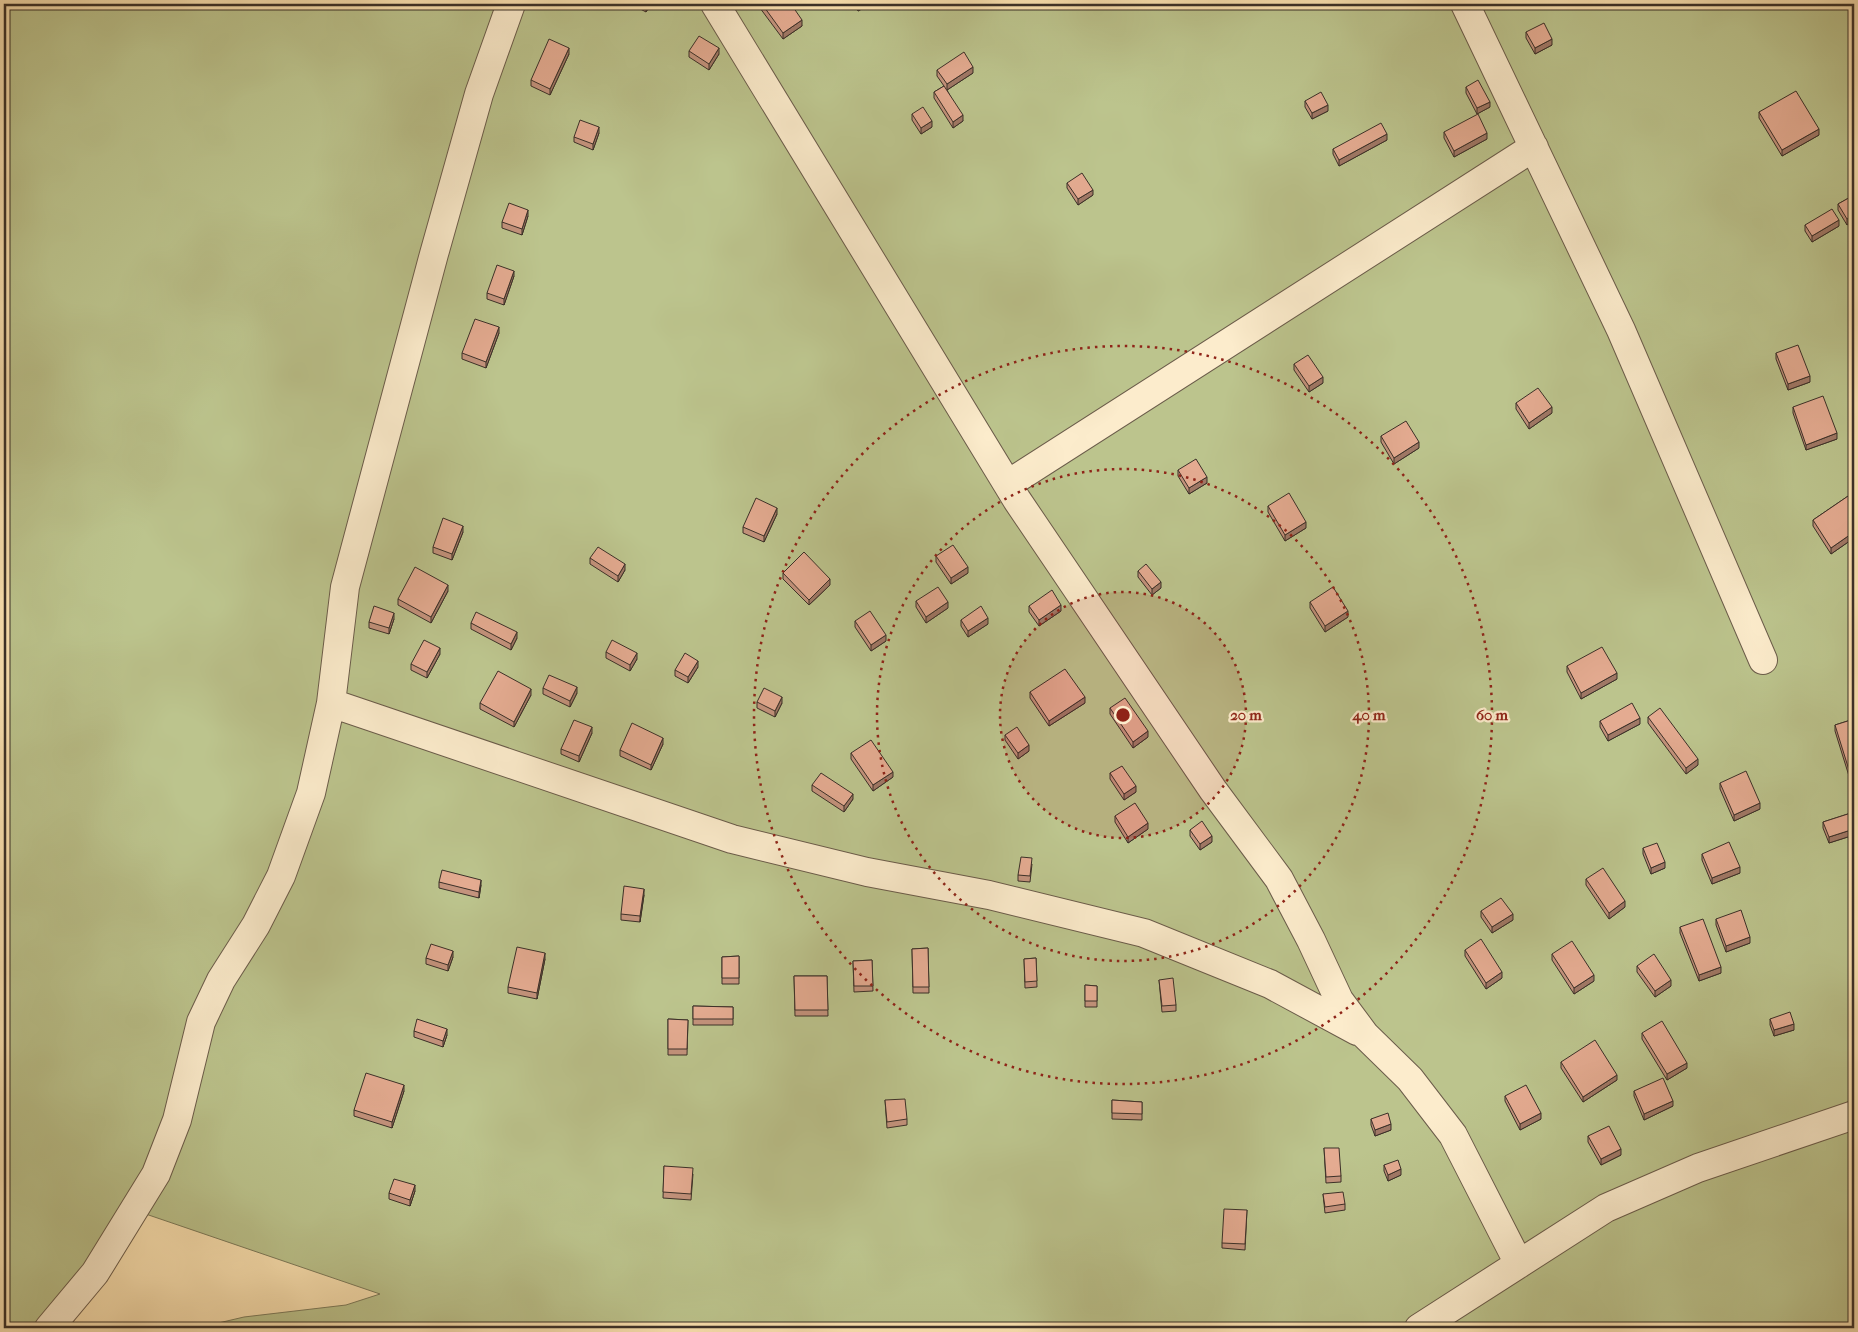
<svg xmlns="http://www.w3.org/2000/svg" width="1858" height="1332" font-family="'IM FELL French Canon',serif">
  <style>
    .green { fill: #bcc48d; stroke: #7c7a5a }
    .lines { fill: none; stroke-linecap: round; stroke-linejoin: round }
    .minor-casing { stroke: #6b5c4a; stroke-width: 30 }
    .minor { stroke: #fceccc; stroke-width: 28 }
    .wall { fill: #c4937d; stroke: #3b3028 }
    .shaded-wall { fill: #a07866; stroke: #3b3028 }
    .building { fill: #e4ab91; stroke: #3b3028 }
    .ring { fill: none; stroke: #8f2418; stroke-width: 2.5; stroke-dasharray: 2.5 5 }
    .centre { fill: #8f2418; stroke: #fceccc; stroke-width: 2.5 }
    .ring-label { font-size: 15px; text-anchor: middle; font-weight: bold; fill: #8f2418; stroke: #fceccc; stroke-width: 4.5; stroke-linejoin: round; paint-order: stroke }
  </style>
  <rect width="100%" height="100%" fill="#fbe2b1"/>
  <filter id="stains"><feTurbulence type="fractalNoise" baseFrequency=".004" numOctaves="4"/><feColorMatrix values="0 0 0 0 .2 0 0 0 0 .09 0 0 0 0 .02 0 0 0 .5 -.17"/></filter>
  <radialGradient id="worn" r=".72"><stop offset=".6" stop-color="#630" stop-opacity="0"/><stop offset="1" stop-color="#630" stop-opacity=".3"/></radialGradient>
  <!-- green -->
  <path class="green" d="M4,4h1850v1324h-1657l47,-11 102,-12 34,-11 -246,-84 -85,118h-45z"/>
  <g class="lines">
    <defs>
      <path id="minor" d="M715,4l302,496 196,290 66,89 32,61 28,60 26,35 45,44 43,56 66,129
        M1465,4l156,326 142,330
        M1008,484l526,-337
        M331,703l401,136 135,33 122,23 155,38 126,51 87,47
        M49,1328l46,-55 61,-99 21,-54 24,-98 20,-42 35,-55 25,-49 30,-83 20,-90 14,-116 89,-333 45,-160 32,-90
        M1419,1328l187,-120 92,-40 156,-53"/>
    </defs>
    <!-- minor casing -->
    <use href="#minor" class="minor-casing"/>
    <!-- minor -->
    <use href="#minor" class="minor"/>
  </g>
  <!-- wall -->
  <path class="wall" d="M631,4h20l-5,8z
    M757,4h34l11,22 -19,13z
    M854,4h15v1l-11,6z
    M1526,32l26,13 -17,9 -9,-16z
    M689,51l30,3 -10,16 -20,-13z
    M569,54l-19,41 -19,-9v-6z
    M937,70l36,3 -26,17 16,31 -10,7 -19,-30v-6l10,-6 -7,-10z
    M1466,87l24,20 -13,7 -11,-21z
    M1305,101l23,10 -16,8 -7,-12z
    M1759,112l60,23 -37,21 -23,-38z
    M912,114l20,13 -11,7 -9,-14z
    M1444,132l43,7 -33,18 -10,-19z
    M599,133l-6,17 -19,-8v-5z
    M1387,140l-48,26 -6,-12v-5z
    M1067,183l26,12 -15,10 -11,-17z
    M1854,195l-7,30 -9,-15v-6z
    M528,216l-6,19 -20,-7v-6z
    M1805,225l34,1 -27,16 -7,-11z
    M514,276l-10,29 -17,-6v-6z
    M499,333l-13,35 -24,-9v-6z
    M1776,353l34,29 -22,8 -12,-31z
    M1294,364l29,19 -14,9 -15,-22z
    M1516,403l36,10 -23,16 -13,-20z
    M1793,407l44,32 -31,11 -13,-37z
    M1381,436l38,12 -25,16 -13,-22z
    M1178,470l29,13 -18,11 -11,-18z
    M1854,492v46l-23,16 -18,-28v-6z
    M1268,506l38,22 -21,13 -17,-29z
    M777,514l-13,28 -21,-9v-6z
    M463,532l-11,28 -19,-7v-6z
    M936,556l32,17 -17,11 -15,-22z
    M590,558l35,12 -7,12 -28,-18z
    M1138,571l23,17 -9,7 -14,-18z
    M783,573l47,12 -21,20 -26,-26z
    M448,591l-17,32 -33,-18v-6z
    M916,601l32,7 -22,15 -10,-16z
    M1310,602l38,15 -23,15 -15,-24z
    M1029,606l32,5 -22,15 -10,-14z
    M394,619l-5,15 -20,-6v-6z
    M961,620l27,4 -20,13 -7,-11z
    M855,621l31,20 -15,10 -16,-24z
    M471,623l46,15 -6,12 -40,-21z
    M606,652l31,7 -7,12 -24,-13z
    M440,654l-13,24 -16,-8v-6z
    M1567,666l50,13 -36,20 -14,-27z
    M698,667l-10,16 -13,-7v-6z
    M543,688l34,5 -7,14 -27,-13z
    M1030,692l55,11 -36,23 -19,-28z
    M531,695l-17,32 -34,-18v-6z
    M757,702l25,1 -7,14 -18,-9z
    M1110,708l38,29 -15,11 -23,-34z
    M1648,717l50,48 -12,9 -38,-51z
    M1854,719v55l-5,2 -14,-45v-6z
    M1600,721l40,3 -32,17 -8,-14z
    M592,733l-13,29 -18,-8v-5z
    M1005,735l24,16 -11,8 -13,-19z
    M663,744l-12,26 -31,-14v-6z
    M851,753l42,24 -20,14 -22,-32z
    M1110,773l26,19 -12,8 -14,-21z
    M1720,783l40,26 -26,12 -14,-32z
    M812,785l41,14 -9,13 -32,-21z
    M1854,812v23l-25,8 -6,-15v-6z
    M1115,816l33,13 -20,14 -13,-21z
    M1190,830l22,12 -12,8 -10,-14z
    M1643,848l22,20 -14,6 -8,-20z
    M1702,854l38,19 -28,11 -10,-24z
    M1032,864l-2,18 -12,-1v-6z
    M1586,879l39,28 -16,12 -23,-34z
    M439,882l42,3 -2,13 -40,-10z
    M644,895l-4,27 -19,-2v-6z
    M1481,911l32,9 -21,13 -11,-16z
    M1716,919l34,24 -24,9 -10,-27z
    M1680,927l41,46 -22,8 -19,-48z
    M928,948l1,45h-16l-1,-44z
    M1465,950l37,28 -16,11 -21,-33z
    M1552,954l42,27 -20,13 -22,-34z
    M739,956v28h-17v-27z
    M453,957l-5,14 -22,-7v-6z
    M1036,958l1,29 -12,1 -1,-29z
    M545,959l-8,40 -29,-6v-6z
    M872,960l1,31 -19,1 -1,-31z
    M1637,966l34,20 -16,11 -18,-25z
    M794,976h33l1,40h-33z
    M1159,980l17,25v6l-14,1z
    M1085,985l12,1v21h-12z
    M693,1006l40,1v18h-40z
    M668,1019l20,1 -1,35h-19z
    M1770,1019l24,11 -20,6 -4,-11z
    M414,1031l33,4 -4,12 -29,-10z
    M1642,1033l45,35 -20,12 -25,-41z
    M1561,1062l56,18 -34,22 -22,-34z
    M404,1091l-12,37 -38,-12v-6z
    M1634,1091l39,15 -29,14 -10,-24z
    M1505,1096l36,23 -21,11 -15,-29z
    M885,1100l22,19v6l-20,3z
    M1112,1100l30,2v18l-30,-1z
    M1371,1119l20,11 -16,6 -4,-11z
    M1588,1136l33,19 -20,10 -13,-23z
    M1324,1148l17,28v6l-15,1z
    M1384,1165l17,10 -13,6 -4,-10z
    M664,1166l29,8 -2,26 -28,-2z
    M415,1191l-5,15 -21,-7v-6z
    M1323,1194l22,10v6l-20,3z
    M1247,1210l-2,40 -23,-2v-5z"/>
  <!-- shaded-wall -->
  <path class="shaded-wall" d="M648,4h3l-5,8v-6z
    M861,4h8v1l-11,6v-6z
    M802,20v6l-19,13v-6z
    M1552,39v6l-17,9v-6z
    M569,48v6l-19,41v-6z
    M719,48v6l-10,16v-6z
    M973,67v6l-26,17v-6z
    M1490,102v5l-13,7v-6z
    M1328,105v6l-16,8v-6z
    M963,115v6l-10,7v-6z
    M932,121v6l-11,7v-6z
    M599,127v6l-6,17v-6z
    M1819,129v6l-37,21v-6z
    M1487,133v6l-33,18v-6z
    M1387,134v6l-48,26v-6z
    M1093,190v5l-15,10v-6z
    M528,210v6l-6,19v-6z
    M1854,215v6l-7,4v-6z
    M1839,220v6l-27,16v-6z
    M514,271v5l-10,29v-6z
    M499,327v6l-13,35v-6z
    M1810,376v6l-22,8v-6z
    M1323,377v6l-14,9v-6z
    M1552,407v6l-23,16v-6z
    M1837,433v6l-31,11v-5z
    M1419,442v6l-25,16v-6z
    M1207,477v6l-18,11v-6z
    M777,508v6l-13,28v-6z
    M1306,522v6l-21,13v-6z
    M463,526v6l-11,28v-6z
    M1854,532v6l-23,16v-6z
    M625,564v6l-7,12v-6z
    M968,567v6l-17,11v-6z
    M830,579v6l-21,20v-5z
    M1161,582v6l-9,7v-6z
    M448,585v6l-17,32v-6z
    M948,602v6l-22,15v-6z
    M1061,605v6l-22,15v-6z
    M1348,611v6l-23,15v-6z
    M394,613v6l-5,15v-6z
    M988,618v6l-20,13v-6z
    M517,632v6l-6,12v-6z
    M886,635v6l-15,10v-6z
    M440,648v6l-13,24v-6z
    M637,653v6l-7,12v-6z
    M698,661v6l-10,16v-6z
    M1617,673v6l-36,20v-6z
    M577,687v6l-7,14v-6z
    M531,689v6l-17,32v-5z
    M782,697v6l-7,14v-6z
    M1085,697v6l-36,23v-5z
    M1640,718v6l-32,17v-6z
    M592,727v6l-13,29v-6z
    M1148,731v6l-15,11v-6z
    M663,738v6l-12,26v-5z
    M1029,745v6l-11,8v-6z
    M1698,759v6l-12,9v-6z
    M1854,768v6l-5,2v-6z
    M893,772v5l-20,14v-6z
    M1136,786v6l-12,8v-6z
    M853,794v5l-9,13v-6z
    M1760,803v6l-26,12v-6z
    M1148,823v6l-20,14v-6z
    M1854,829v6l-25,8v-6z
    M1212,836v6l-12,8v-6z
    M1665,862v6l-14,6v-6z
    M1740,867v6l-28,11v-6z
    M481,880v5l-2,13v-6z
    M644,889v6l-4,27v-6z
    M1625,901v6l-16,12v-6z
    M1513,914v6l-21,13v-6z
    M1750,937v6l-24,9v-6z
    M453,951v6l-5,14v-6z
    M545,953v6l-8,40v-6z
    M1721,967v6l-22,8v-6z
    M1502,972v6l-16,11v-6z
    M1594,975v6l-20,13v-6z
    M1671,980v6l-16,11v-6z
    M1794,1024v6l-20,6v-6z
    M447,1029v6l-4,12v-6z
    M1687,1063v5l-20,12v-6z
    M1617,1075v5l-34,22v-5z
    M404,1085v6l-12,37v-6z
    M1673,1101v5l-29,14v-6z
    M1541,1113v6l-21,11v-6z
    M1391,1124v6l-16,6v-6z
    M1621,1149v6l-20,10v-6z
    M1401,1169v6l-13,6v-6z
    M415,1185v6l-5,15v-6z"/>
  <!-- building -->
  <path class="building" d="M762,4h29l11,16 -19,13z
    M1544,23l8,16 -17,9 -9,-16z
    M699,36l20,12 -10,16 -20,-13z
    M549,39l20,9 -19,41 -19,-9z
    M964,52l9,15 -26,17 -10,-14z
    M1478,80l12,22 -13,6 -11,-21z
    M944,86l19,29 -10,7 -19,-30z
    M1796,91l23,38 -37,21 -23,-38z
    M1321,92l7,13 -16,8 -7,-12z
    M923,107l9,14 -11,7 -9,-14z
    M1478,114l9,19 -33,18 -10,-19z
    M580,120l19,7 -6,17 -19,-7z
    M1381,123l6,11 -48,26 -6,-11z
    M1082,173l11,17 -15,9 -11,-16z
    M1854,195v20l-7,4 -9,-15z
    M509,203l19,7 -6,19 -20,-7z
    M1832,209l7,11 -27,16 -7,-11z
    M497,265l17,6 -10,28 -17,-6z
    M475,319l24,8 -13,35 -24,-9z
    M1798,345l12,31 -22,8 -12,-31z
    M1308,355l15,22 -14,9 -15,-22z
    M1538,388l14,19 -23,16 -13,-20z
    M1823,396l14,37 -31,12 -13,-38z
    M1406,421l13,21 -25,16 -13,-22z
    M1196,459l11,18 -18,11 -11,-18z
    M1854,492v40l-23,16 -18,-28z
    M1289,493l17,29 -21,13 -17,-29z
    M756,498l21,10 -13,28 -21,-9z
    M443,518l20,8 -11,28 -19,-7z
    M953,545l15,22 -17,11 -15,-22z
    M598,547l27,17 -7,12 -28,-18z
    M804,552l26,27 -21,21 -26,-27z
    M1146,564l15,18 -9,7 -14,-18z
    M415,567l33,18 -17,32 -33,-18z
    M938,587l10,15 -22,15 -10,-16z
    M1333,587l15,24 -23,15 -15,-24z
    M1052,590l9,15 -22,15 -10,-14z
    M374,606l20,7 -5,15 -20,-6z
    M981,606l7,12 -20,13 -7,-11z
    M870,611l16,24 -15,10 -16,-24z
    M476,612l41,20 -6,12 -40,-21z
    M424,640l16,8 -13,24 -16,-8z
    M612,640l25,13 -7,12 -24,-13z
    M1602,647l15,26 -36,20 -14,-27z
    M685,653l13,8 -10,16 -13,-7z
    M1065,669l20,28 -36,24 -19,-29z
    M498,671l33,18 -17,33 -34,-19z
    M549,675l28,12 -7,14 -27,-13z
    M764,688l18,9 -7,14 -18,-9z
    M1125,698l23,33 -15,11 -23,-34z
    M1632,703l8,15 -32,17 -8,-14z
    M1660,708l38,51 -12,9 -38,-51z
    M1854,719v49l-5,2 -14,-45z
    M574,720l18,7 -13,29 -18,-7z
    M632,723l31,15 -12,27 -31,-15z
    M1017,727l12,18 -11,8 -13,-18z
    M871,740l22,32 -20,13 -22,-32z
    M1122,766l14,20 -12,8 -14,-21z
    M1746,771l14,32 -26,12 -14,-32z
    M821,773l32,21 -9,12 -32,-21z
    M1135,803l13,20 -20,14 -13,-21z
    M1854,812v17l-25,8 -6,-15z
    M1202,821l10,15 -12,8 -10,-14z
    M1729,842l11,25 -28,11 -10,-24z
    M1657,843l8,19 -14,6 -8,-20z
    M1021,857l11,1 -2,18 -12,-1z
    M1603,868l22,33 -16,12 -23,-34z
    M442,870l39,10 -2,12 -40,-10z
    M624,886l20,3 -4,27 -19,-2z
    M1501,898l12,16 -21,13 -11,-16z
    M1741,910l9,27 -24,9 -10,-27z
    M1703,919l18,48 -22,8 -19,-48z
    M1481,939l21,33 -16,11 -21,-33z
    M1572,941l22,34 -20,13 -22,-34z
    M431,944l22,7 -5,14 -22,-7z
    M517,947l28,6 -8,40 -29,-6z
    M928,948l1,39h-16l-1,-38z
    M1654,954l17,26 -16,11 -18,-25z
    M739,956v22h-17v-21z
    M1036,958l1,23 -12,1 -1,-23z
    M872,960l1,26h-19l-1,-25z
    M794,976h33l1,34h-33z
    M1173,978l3,27 -14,1 -3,-26z
    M1085,985l12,1v15h-12z
    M693,1006l40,1v12h-40z
    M1790,1012l4,12 -20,6 -4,-11z
    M417,1019l30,10 -4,12 -29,-10z
    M668,1019l20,1 -1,29h-19z
    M1662,1021l25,42 -20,11 -25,-41z
    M1595,1040l22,35 -34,22 -22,-35z
    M366,1073l38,12 -12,37 -38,-12z
    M1663,1078l10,23 -29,13 -10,-23z
    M1526,1085l15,28 -21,11 -15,-28z
    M905,1099l2,20 -20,3 -2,-22z
    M1112,1100l30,2v12l-30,-1z
    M1388,1113l3,11 -16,6 -4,-11z
    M1609,1126l12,23 -20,10 -13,-23z
    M1324,1148h15l2,28 -15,1z
    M1398,1160l3,9 -13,6 -4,-10z
    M664,1166l29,2 -2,26 -28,-2z
    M394,1179l21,6 -5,15 -21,-7z
    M1343,1192l2,12 -20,3 -2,-13z
    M1224,1209l23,1 -2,34 -23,-1z"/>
  <!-- distance rings -->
  <circle cx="1123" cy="715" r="123" fill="#8f2418" fill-opacity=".12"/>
  <g class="ring">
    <circle cx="1123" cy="715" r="123"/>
    <circle cx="1123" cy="715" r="246"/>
    <circle cx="1123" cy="715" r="369"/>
  </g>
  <circle cx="1123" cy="715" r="8" class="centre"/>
  <g class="ring-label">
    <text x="1246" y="720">20 m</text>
    <text x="1369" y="720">40 m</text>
    <text x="1492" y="720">60 m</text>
  </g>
  <!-- margin -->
  <rect width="1858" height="1332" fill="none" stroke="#fbe2b1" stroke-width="20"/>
  <rect x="5" y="5" width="1848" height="1322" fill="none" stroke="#3b3028" stroke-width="2.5"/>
  <rect x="10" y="10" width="1838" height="1312" fill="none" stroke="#3b3028"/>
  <rect width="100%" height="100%" filter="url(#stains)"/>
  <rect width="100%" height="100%" fill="url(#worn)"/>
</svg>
